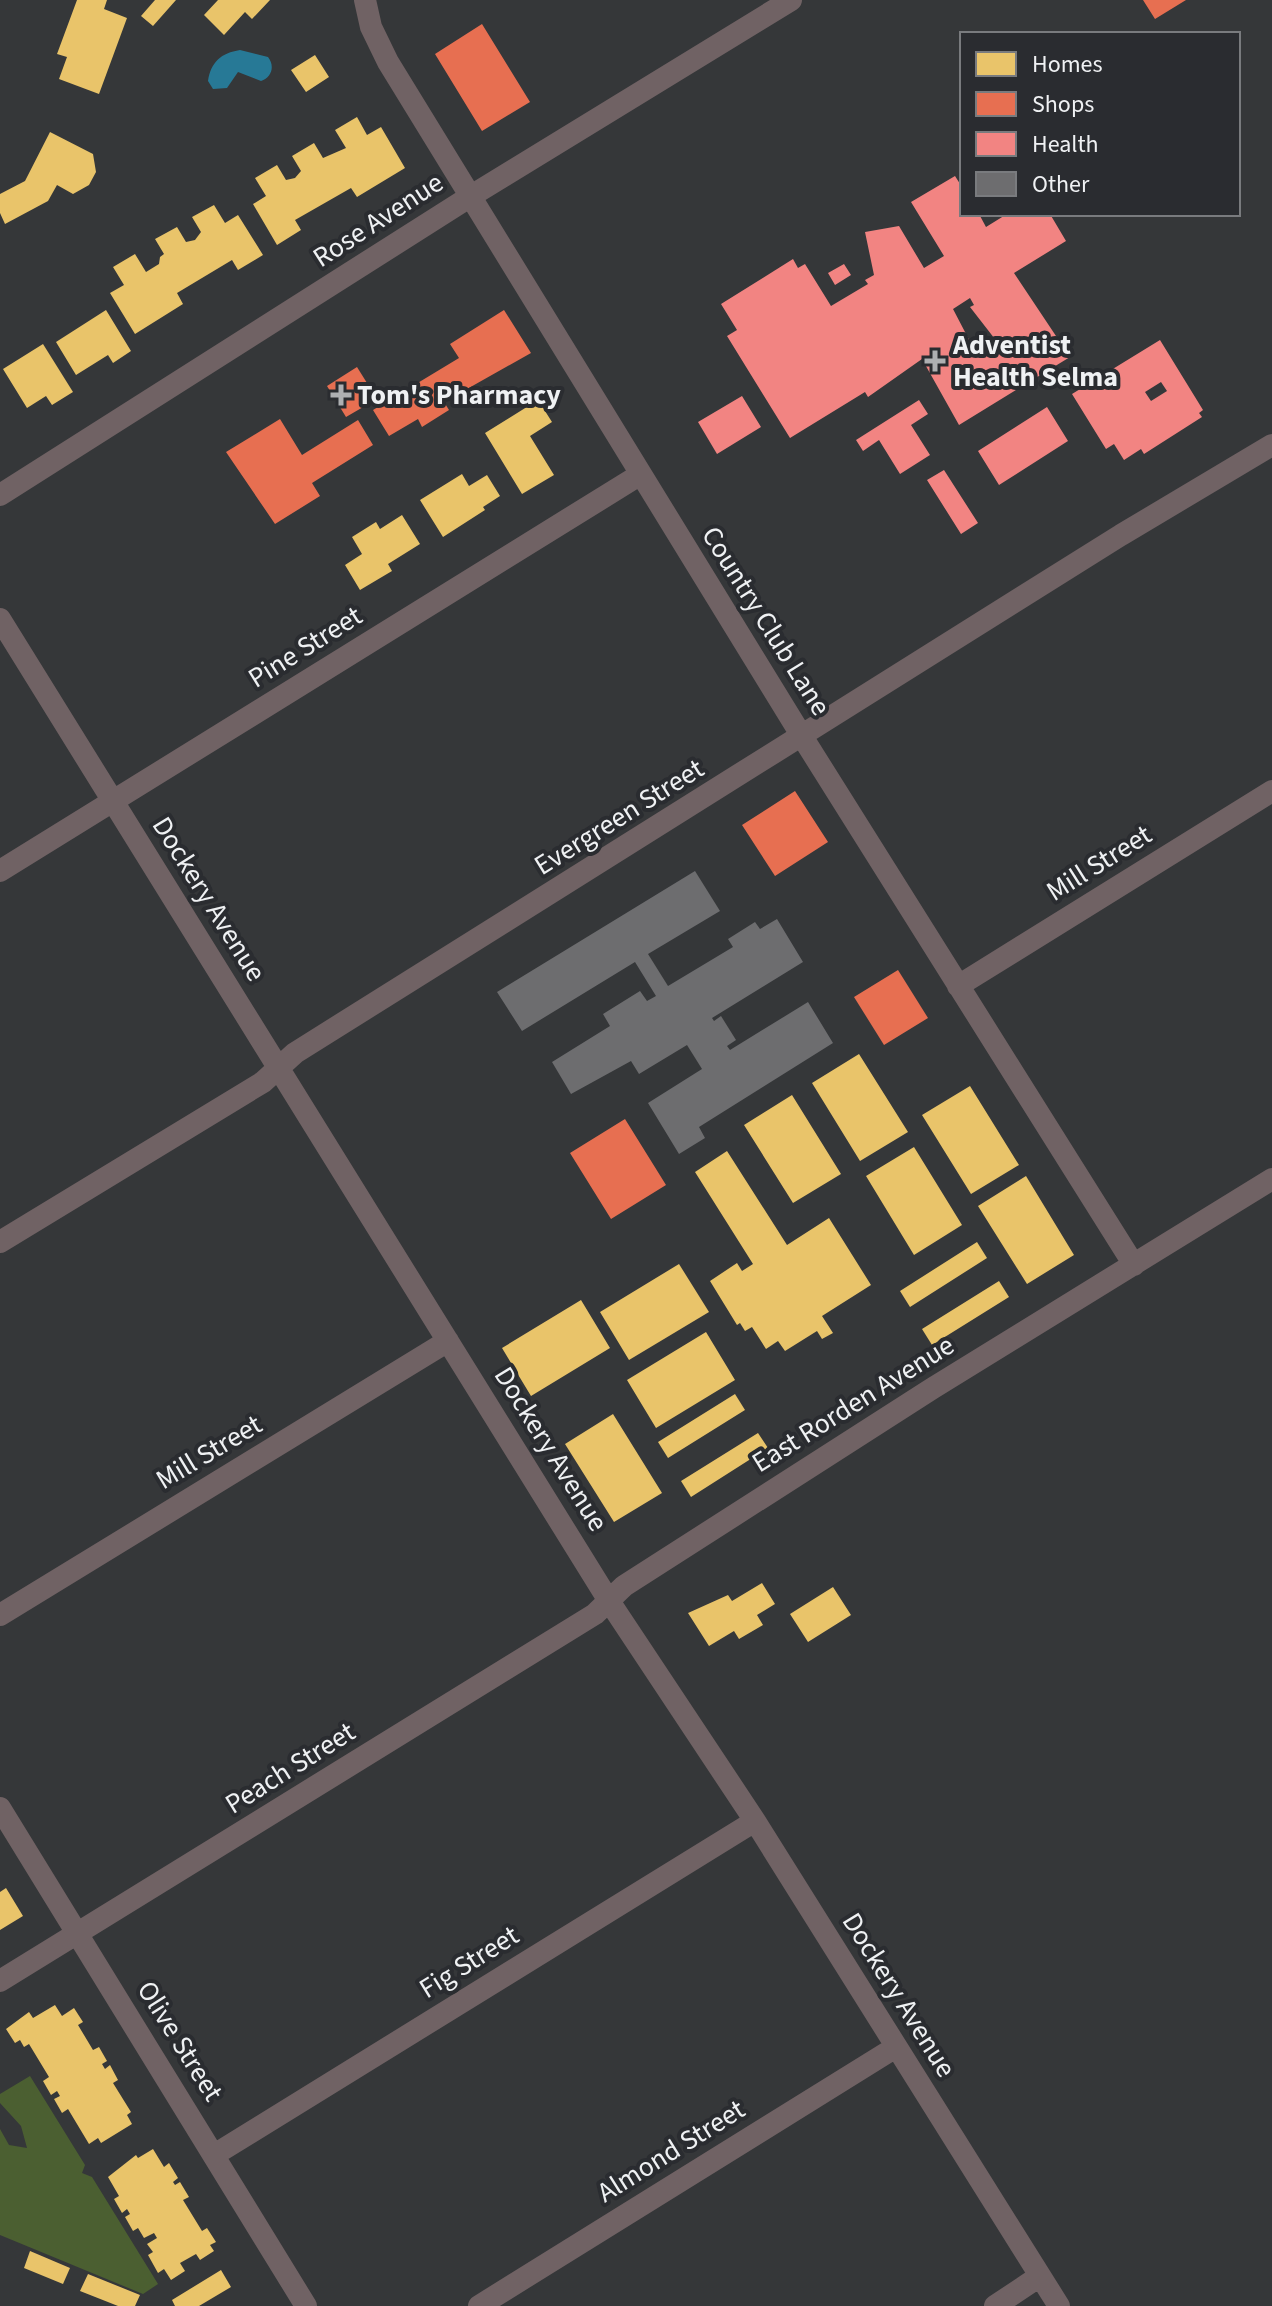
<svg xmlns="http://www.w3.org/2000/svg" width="1272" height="2306" font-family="'Source Sans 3',sans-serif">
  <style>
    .green { fill: #4b5f31 }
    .water { fill: #277996 }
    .homes { fill: #e9c46a }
    .shops { fill: #e76f51 }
    .health { fill: #f28482; fill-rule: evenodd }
    .building { fill: #6d6d6f }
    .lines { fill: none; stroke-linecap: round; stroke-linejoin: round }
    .minor { stroke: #706264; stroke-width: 22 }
    .poi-dot { fill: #aeb0b2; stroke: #2a2c30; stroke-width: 3 }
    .labels { text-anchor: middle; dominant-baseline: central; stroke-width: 8; stroke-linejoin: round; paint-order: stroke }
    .street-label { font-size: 28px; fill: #eff1f3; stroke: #2a2c30 }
    .poi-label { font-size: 28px; font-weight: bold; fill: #eff1f3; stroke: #2a2c30; text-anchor: start }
  </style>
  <rect width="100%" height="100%" fill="#353739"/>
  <!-- green -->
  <path class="green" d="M30,2076l55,89 -3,8 10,4 66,107 -15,10 -143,-59v-106l9,16 18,3 -6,-22 -21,-23v-9z"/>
  <!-- water -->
  <path class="water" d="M240,50l28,7c7,9 4,20 -7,24l-23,-9 -11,16 -14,1 -5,-8c3,-19 13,-28 32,-31z"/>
  <!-- homes -->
  <path class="homes" d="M77,0h30l-3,9 23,9 -28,76 -40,-15 8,-22 -10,-3z
    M155,0h21l-23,26 -12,-10z
    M218,0h52l-18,19 -7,-7 -21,23 -20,-20z
    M315,55l14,22 -23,15 -15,-22z
    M357,117l10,18 14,-8 24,41 -48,29 -6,-9 -56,32 6,10 -24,15 -24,-41 13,-8 -11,-18 22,-13 9,15 9,-2 6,-7 -9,-15 22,-13 9,15 23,-10 -11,-18z
    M50,132l43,22 3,18 -7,13 -16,9 -16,-9 -9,16 -43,23 -5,-11v-19l25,-13z
    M214,205l11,18 13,-8 25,40 -25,15 -6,-10 -55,33 6,11 -48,30 -25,-41 14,-8 -11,-18 22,-13 11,18 13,-8 1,-7 4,-3 -9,-15 22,-12 9,15 9,-2 6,-8 -9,-15z
    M106,310l25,41 -18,12 -5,-8 -32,20 -20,-33z
    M43,344l30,48 -21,13 -6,-9 -19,12 -24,-39z
    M538,400l14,22 -22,14 24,39 -32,19 -37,-61z
    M462,474l7,12 18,-11 13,21 -17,11 2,3 -42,27 -23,-37z
    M402,515l18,29 -32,20 4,7 -32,19 -15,-25 17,-11 -10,-17 24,-15 4,7z
    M859,1054l49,78 -48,29 -48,-78z
    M970,1086l49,79 -48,29 -49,-79z
    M792,1095l49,79 -48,29 -49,-78z
    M914,1147l48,78 -48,30 -48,-79z
    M727,1151l60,94 42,-27 42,67 -49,31 11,17 -11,6 -5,-8 -32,20 -7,-10 -12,8 -14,-22 -7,4 -5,-8 -3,2 -27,-44 27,-18 5,8 11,-7 -58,-92z
    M1026,1176l48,79 -47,29 -49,-78z
    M977,1242l10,16 -77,49 -10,-16z
    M679,1264l30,48 -80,48 -29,-48z
    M999,1281l10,16 -77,48 -10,-16z
    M581,1300l29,48 -79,48 -29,-48z
    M706,1332l29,48 -79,48 -29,-48z
    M735,1394l10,16 -77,48 -10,-16z
    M613,1414l49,79 -48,29 -49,-78z
    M758,1433l10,15 -77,49 -10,-16z
    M762,1583l13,21 -18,11 6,10 -24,14 -5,-8 -25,15 -21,-33 40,-18 4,6z
    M833,1587l18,28 -43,27 -18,-28z
    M6,1888l17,28 -23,14v-38z
    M55,2005l7,11 12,-8 9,14 -5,3 15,25 6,-3 8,14 -5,3 3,5 5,-4 8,15 -5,3 18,29 -4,3 5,9 -31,19 -3,-5 -9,6 -21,-35 -6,4 -8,-14 6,-3 -3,-5 -6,4 -8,-14 6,-4 -20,-33 -5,3 -4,-7 -5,3 -9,-14 23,-17 4,6z
    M153,2149l11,18 5,-4 9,15 -5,4 2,3 5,-3 9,15 -6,3 19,31 5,-3 9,14 -6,3 4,6 -14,9 -4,-6 -16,9 5,8 -14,9 -7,-11 -6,4 -10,-18 5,-3 -6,-8 10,-6 -3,-5 -10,5 -6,-10 -5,3 -8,-14 5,-3 -3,-5 -5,4 -8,-14 5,-3 -11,-19 28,-22 2,3z
    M30,2251l40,17 -7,16 -39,-16z
    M221,2270l10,17 -32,19h-24l-3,-6z
    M88,2274l52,21 -5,11h-17l-38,-15z"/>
  <!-- shops -->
  <path class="shops" d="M1143,0h43l-31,19z
    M482,24l48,78 -48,29 -47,-77z
    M504,310l27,43 -87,49 5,8 -27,17 -4,-8 -29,17 -16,-26 86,-52 -9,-14z
    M357,367l20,32 -31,18 -19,-31z
    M280,419l22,36 56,-35 15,25 -61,38 8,13 -45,28 -49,-72z
    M795,791l33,51 -53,34 -33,-51z
    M898,970l30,48 -44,27 -30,-48z
    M625,1119l41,66 -55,34 -41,-66z"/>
  <!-- health -->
  <path class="health" d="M955,176l7,11v27h17l7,13 21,-13h43l16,27 -52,32 56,84 -111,68 -37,-66 -54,38 -3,-5 -75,46 -63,-102 10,-6 -16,-26 72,-45 5,9 7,-4 26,42 37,-22 -3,-4 9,-5 -9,-43 34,-6 25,42 20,-12 -33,-54zM970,298l4,7 -4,2 28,36 -21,12 -24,-46z
    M844,264l7,11 -16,10 -7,-12z
    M1160,340l43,70 -4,3 3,4 -58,37 -3,-5 -17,11 -10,-16 -8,5 -34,-55zM1161,382l6,9 -16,10 -6,-9z
    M742,396l19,31 -44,27 -19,-32z
    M919,400l9,14 -17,11 19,30 -30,19 -21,-34 -16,11 -7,-11z
    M1047,407l21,34 -69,44 -21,-34z
    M944,470l34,53 -17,11 -34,-54z"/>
  <!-- building -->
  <path class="building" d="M695,871l25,40 -72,43 20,32 65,-39 -5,-8 27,-17 5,7 17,-10 26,43 -91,56 2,3 7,-5 15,24 -9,6 3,4 78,-48 25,41 -134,84 6,11 -26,16 -31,-51 54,-34 -15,-24 -48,29 -8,-13 -60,33 -19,-32 58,-36 -7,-12 37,-23 7,10 9,-5 -21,-34 -113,69 -25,-39z"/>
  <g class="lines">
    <!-- minor -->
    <path class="minor" d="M365,0l6,27 17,35 415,676 331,527
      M0,495l471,-299 320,-196
      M0,619l609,982 146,220 304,485
      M0,871l641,-397
      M958,986l314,-195
      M0,1242l263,-160 32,-29 826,-518 151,-90
      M0,1615l448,-274
      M0,1808l306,498
      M0,1981l595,-367 29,-28 309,-198 339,-209
      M214,2155l541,-334
      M479,2306l417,-259
      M995,2306l45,-30"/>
  </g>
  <!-- markers -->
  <g class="poi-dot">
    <path d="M931 349h8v8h8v8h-8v8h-8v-8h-8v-8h8z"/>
    <path d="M337 383h8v8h8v8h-8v8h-8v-8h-8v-8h8z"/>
  </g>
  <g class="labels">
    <!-- street labels -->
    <g class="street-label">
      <text transform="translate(378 220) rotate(-33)">Rose Avenue</text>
      <text transform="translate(766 621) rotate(58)">Country Club Lane</text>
      <text transform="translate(305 647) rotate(-32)">Pine Street</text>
      <text transform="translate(619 817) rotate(-32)">Evergreen Street</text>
      <text transform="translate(1099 863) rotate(-32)">Mill Street</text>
      <text transform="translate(209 899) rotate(58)">Dockery Avenue</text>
      <text transform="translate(853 1404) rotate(-32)">East Rorden Avenue</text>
      <text transform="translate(551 1449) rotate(58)">Dockery Avenue</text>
      <text transform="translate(209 1452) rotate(-31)">Mill Street</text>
      <text transform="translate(290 1768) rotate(-32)">Peach Street</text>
      <text transform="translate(469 1962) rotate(-32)">Fig Street</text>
      <text transform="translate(899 1995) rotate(58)">Dockery Avenue</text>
      <text transform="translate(180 2041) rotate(58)">Olive Street</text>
      <text transform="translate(671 2151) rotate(-32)">Almond Street</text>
    </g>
    <!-- poi labels -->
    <g class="poi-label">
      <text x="953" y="345">Adventist<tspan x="953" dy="32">Health Selma</tspan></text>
      <text x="357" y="395">Tom's Pharmacy</text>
    </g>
  </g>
  <!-- legend -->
  <rect x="960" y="32" width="280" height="184" fill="#2a2c30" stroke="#797b7e" stroke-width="2"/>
  <rect x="976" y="52" width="40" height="24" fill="#e9c46a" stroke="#797b7e" stroke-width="2"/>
  <text x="1032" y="72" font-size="24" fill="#eff1f3">Homes</text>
  <rect x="976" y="92" width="40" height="24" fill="#e76f51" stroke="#797b7e" stroke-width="2"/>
  <text x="1032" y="112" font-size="24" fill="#eff1f3">Shops</text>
  <rect x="976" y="132" width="40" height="24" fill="#f28482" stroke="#797b7e" stroke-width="2"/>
  <text x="1032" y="152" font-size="24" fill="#eff1f3">Health</text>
  <rect x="976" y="172" width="40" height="24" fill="#6d6d6f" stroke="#797b7e" stroke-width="2"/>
  <text x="1032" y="192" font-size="24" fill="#eff1f3">Other</text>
</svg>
